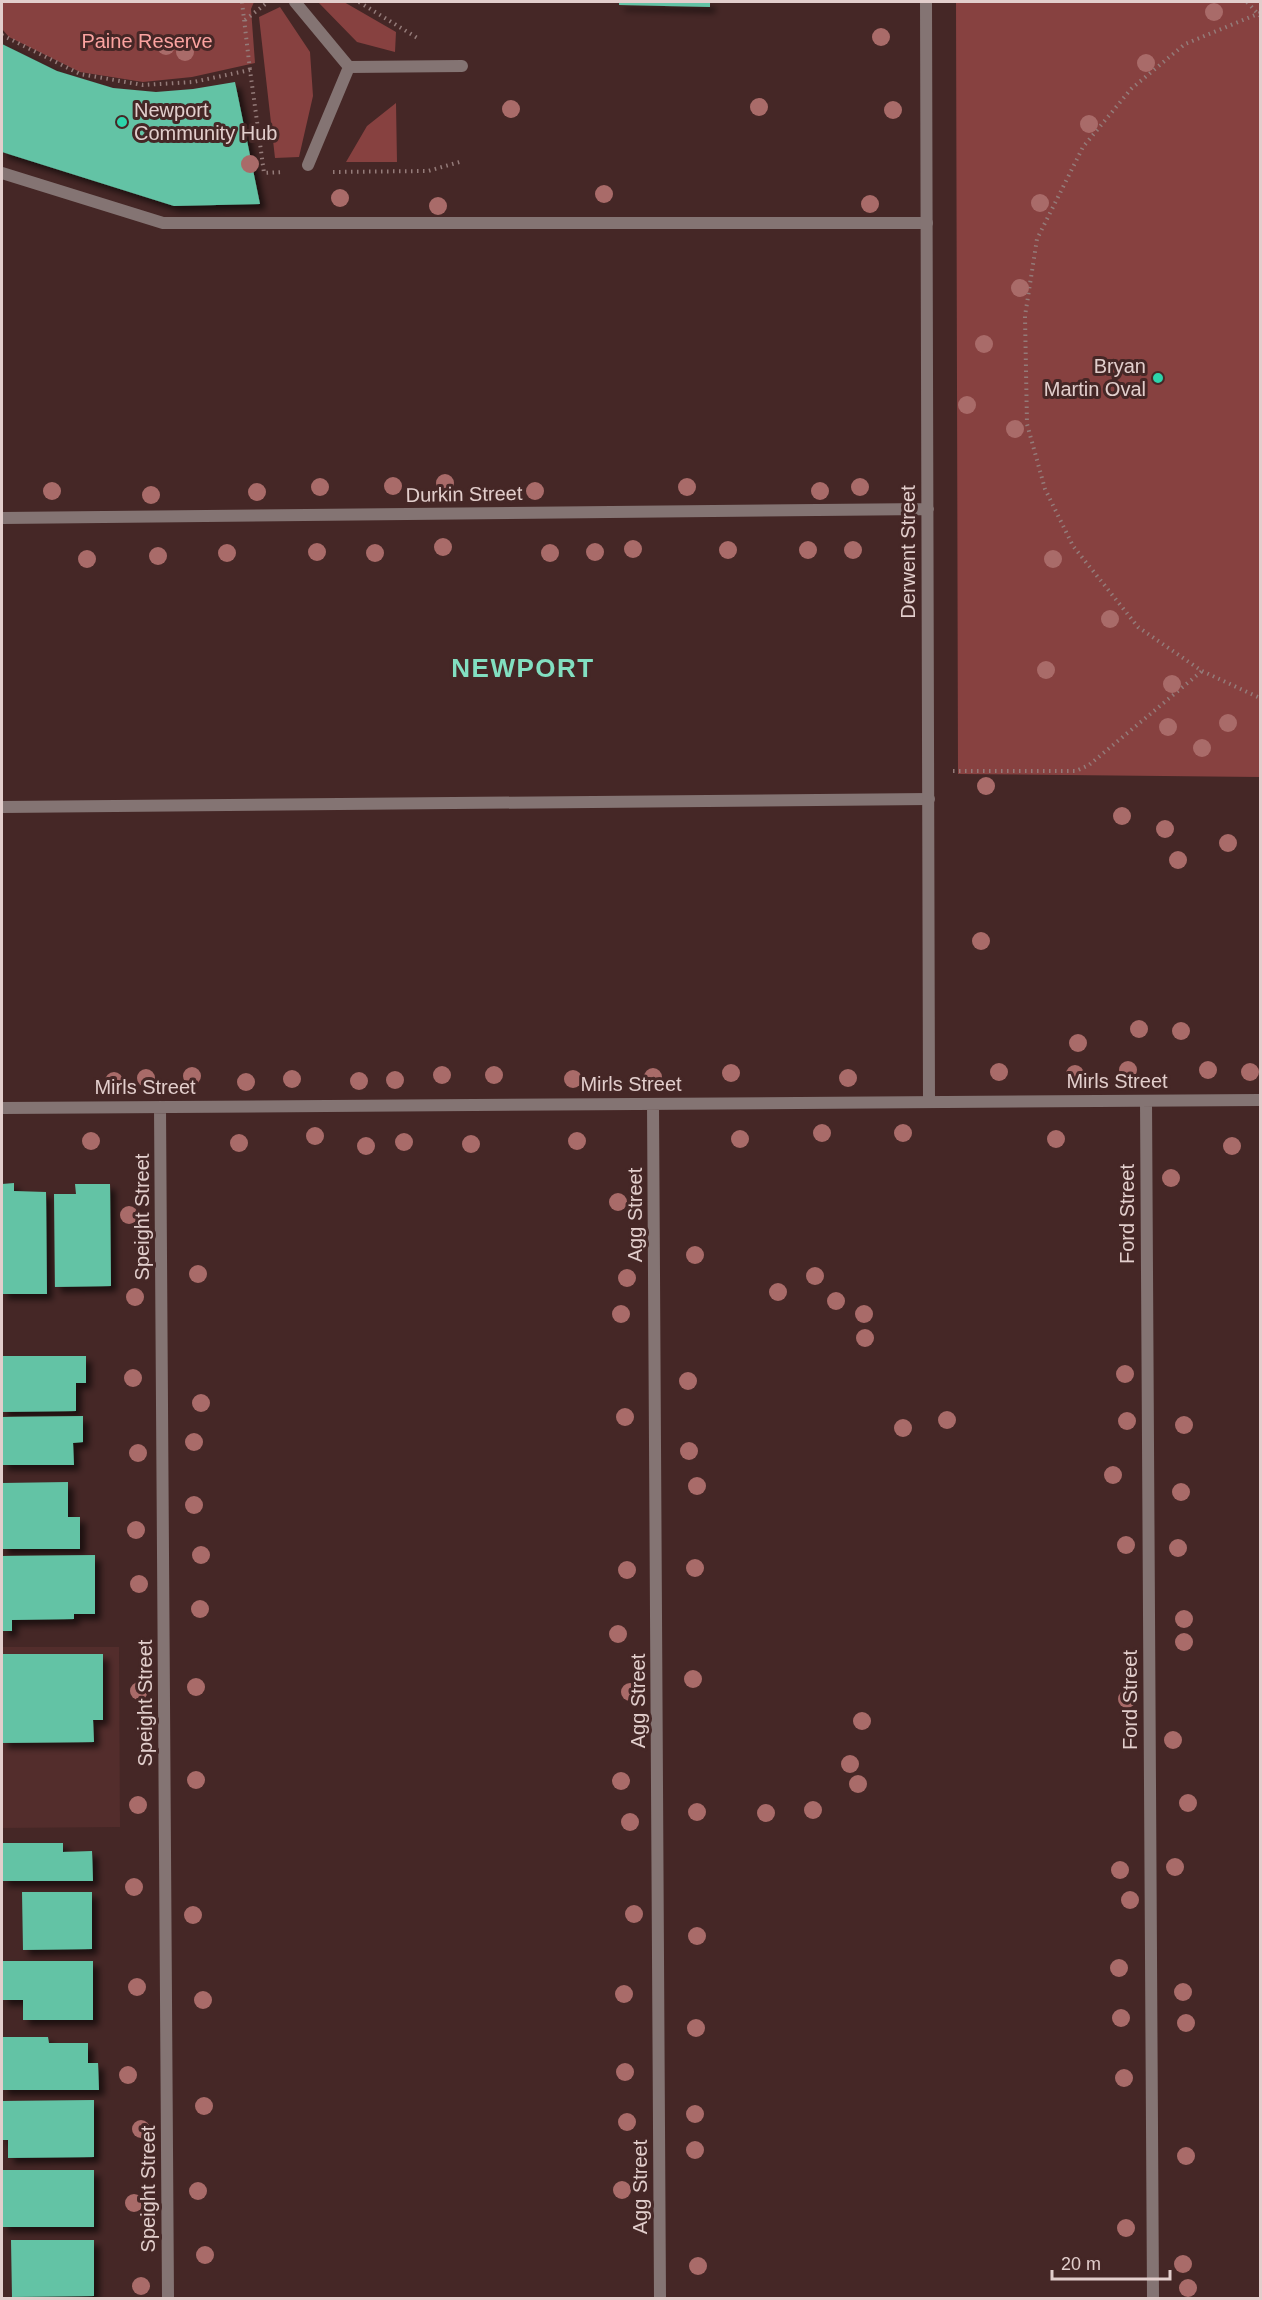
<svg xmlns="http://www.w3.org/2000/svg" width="1262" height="2300" font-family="Helvetica,sans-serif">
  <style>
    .built { fill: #532d2c }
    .green { fill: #874140 }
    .building { fill: #63c3a5; filter: url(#shadow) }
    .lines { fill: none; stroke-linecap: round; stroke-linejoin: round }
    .path { stroke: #947b79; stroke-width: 4; stroke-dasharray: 1.5 4.5; stroke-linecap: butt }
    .service { stroke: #847473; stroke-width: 12 }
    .minor { stroke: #847473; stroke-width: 12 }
    .tree { fill: #a96b69 }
    .poi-dot { fill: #2dd4ab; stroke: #452726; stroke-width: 2 }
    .labels { text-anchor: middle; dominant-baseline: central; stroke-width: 6; stroke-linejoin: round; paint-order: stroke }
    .park-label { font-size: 20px; fill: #fba3a0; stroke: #452726 }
    .poi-label { font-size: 20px; fill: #e2cecc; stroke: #452726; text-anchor: start }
    .street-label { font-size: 20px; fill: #e2cecc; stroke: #452726 }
    .district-label { font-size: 26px; font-weight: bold; letter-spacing: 1.5px; fill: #82dfc1; stroke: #452726 }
  </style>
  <defs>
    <filter id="shadow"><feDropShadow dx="5.5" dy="5.5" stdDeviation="3" flood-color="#0009"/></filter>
  </defs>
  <rect width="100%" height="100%" fill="#452726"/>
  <!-- built -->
  <path class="built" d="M2,1647h117l1,180 -118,1z"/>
  <!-- green -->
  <path class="green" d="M2,2h252l-3,7 4,54 -63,14 -49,5 -63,-10 -71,-35 -7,-8z
    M318,2h26l52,30 -1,20 -38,-10z
    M956,2h304v775l-302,-3z
    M280,7l30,45 3,44 -14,61 -24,1 -16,-141z
    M396,103l1,59h-51l21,-36z"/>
  <!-- building -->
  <path class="building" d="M619,2h91v5l-91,-2z
    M2,44l55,27 56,17 43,4 37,-3 42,-7 25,122 -86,2 -172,-54z
    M14,1183v8l32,1 1,102h-45v-110z
    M75,1184h35l1,102 -56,1 -1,-93h22z
    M2,1356h84v27h-10v28l-74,1z
    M83,1416v26l-10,1 1,22h-72v-48z
    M68,1482v35h12v32h-78v-66z
    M95,1555v59h-21v5l-62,1v11h-10v-75z
    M2,1654h101v66h-10l1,22 -92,1z
    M2,1843h61v9l29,-1 1,30h-91z
    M22,1892h70v57l-69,1z
    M2,1961h91v59h-70v-20h-21z
    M2,2037h46l1,6h39v20h10l1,27h-97z
    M94,2100v57l-86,1v-18h-6v-39z
    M2,2170h92v57h-92z
    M11,2240h83v56l-82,1z"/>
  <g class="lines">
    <!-- path -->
    <path class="path" d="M242,2l8,68
      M359,2l60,37
      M1247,2l13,14
      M1260,13l-75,31 -54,45 -48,58 -46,92 -12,77 2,108 18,65 28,57 65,81 64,44 58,27
      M245,20l23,-18
      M2,35l78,39 63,11 50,-3 57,-12 14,103 19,-1
      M333,172l95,-1 35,-10
      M953,771h123l13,-6 113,-94"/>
    <!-- service -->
    <path class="service" d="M295,2l54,65 113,-1
      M308,165l41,-98
      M2,173l161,50h764
      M2,807l927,-8"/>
    <!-- minor -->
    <path class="minor" d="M926,2l3,1100
      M2,518l926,-9
      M1146,1101l7,1197
      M653,1104l7,1194
      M160,1107l8,1191
      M2,1108l1258,-8"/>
  </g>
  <!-- trees -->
  <g class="tree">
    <circle cx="1214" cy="12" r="9"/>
    <circle cx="881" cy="37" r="9"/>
    <circle cx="166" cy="46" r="9"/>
    <circle cx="185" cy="52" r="9"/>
    <circle cx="1146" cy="63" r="9"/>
    <circle cx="759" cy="107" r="9"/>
    <circle cx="511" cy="109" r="9"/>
    <circle cx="893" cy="110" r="9"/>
    <circle cx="1089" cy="124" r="9"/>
    <circle cx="250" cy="164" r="9"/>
    <circle cx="604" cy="194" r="9"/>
    <circle cx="340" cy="198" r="9"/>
    <circle cx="1040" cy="203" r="9"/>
    <circle cx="870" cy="204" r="9"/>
    <circle cx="438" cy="206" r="9"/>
    <circle cx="1020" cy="288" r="9"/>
    <circle cx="984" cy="344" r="9"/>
    <circle cx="967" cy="405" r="9"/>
    <circle cx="1015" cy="429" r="9"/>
    <circle cx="445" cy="483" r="9"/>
    <circle cx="393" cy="486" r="9"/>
    <circle cx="320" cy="487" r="9"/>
    <circle cx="687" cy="487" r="9"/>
    <circle cx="860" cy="487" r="9"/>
    <circle cx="52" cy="491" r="9"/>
    <circle cx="535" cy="491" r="9"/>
    <circle cx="820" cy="491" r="9"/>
    <circle cx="257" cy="492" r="9"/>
    <circle cx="151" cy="495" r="9"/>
    <circle cx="443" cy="547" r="9"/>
    <circle cx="633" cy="549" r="9"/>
    <circle cx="728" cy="550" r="9"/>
    <circle cx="808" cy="550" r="9"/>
    <circle cx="853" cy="550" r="9"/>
    <circle cx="317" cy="552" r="9"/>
    <circle cx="595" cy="552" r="9"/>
    <circle cx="227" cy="553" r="9"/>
    <circle cx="375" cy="553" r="9"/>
    <circle cx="550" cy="553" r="9"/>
    <circle cx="158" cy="556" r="9"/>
    <circle cx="87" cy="559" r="9"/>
    <circle cx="1053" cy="559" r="9"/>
    <circle cx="1110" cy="619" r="9"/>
    <circle cx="1046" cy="670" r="9"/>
    <circle cx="1172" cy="684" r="9"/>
    <circle cx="1228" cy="723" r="9"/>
    <circle cx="1168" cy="727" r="9"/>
    <circle cx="1202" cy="748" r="9"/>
    <circle cx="986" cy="786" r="9"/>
    <circle cx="1122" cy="816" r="9"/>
    <circle cx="1165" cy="829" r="9"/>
    <circle cx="1228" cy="843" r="9"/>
    <circle cx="1178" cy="860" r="9"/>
    <circle cx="981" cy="941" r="9"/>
    <circle cx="1139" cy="1029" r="9"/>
    <circle cx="1181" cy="1031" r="9"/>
    <circle cx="1078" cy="1043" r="9"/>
    <circle cx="1128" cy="1070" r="9"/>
    <circle cx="1208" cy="1070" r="9"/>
    <circle cx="999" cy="1072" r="9"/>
    <circle cx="1250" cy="1072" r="9"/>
    <circle cx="731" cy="1073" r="9"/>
    <circle cx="1075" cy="1074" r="9"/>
    <circle cx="442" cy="1075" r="9"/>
    <circle cx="494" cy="1075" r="9"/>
    <circle cx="192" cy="1076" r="9"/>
    <circle cx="653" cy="1077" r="9"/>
    <circle cx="146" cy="1078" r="9"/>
    <circle cx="848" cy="1078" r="9"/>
    <circle cx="292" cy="1079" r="9"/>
    <circle cx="573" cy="1079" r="9"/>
    <circle cx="395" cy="1080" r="9"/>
    <circle cx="114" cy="1081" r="9"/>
    <circle cx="359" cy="1081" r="9"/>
    <circle cx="246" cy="1082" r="9"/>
    <circle cx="822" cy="1133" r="9"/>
    <circle cx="903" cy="1133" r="9"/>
    <circle cx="315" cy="1136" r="9"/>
    <circle cx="740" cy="1139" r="9"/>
    <circle cx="1056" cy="1139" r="9"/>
    <circle cx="91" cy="1141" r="9"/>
    <circle cx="577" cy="1141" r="9"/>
    <circle cx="404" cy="1142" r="9"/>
    <circle cx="239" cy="1143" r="9"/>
    <circle cx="471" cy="1144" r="9"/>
    <circle cx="366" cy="1146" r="9"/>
    <circle cx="1232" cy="1146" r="9"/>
    <circle cx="1171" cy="1178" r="9"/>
    <circle cx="618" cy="1202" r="9"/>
    <circle cx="129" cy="1215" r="9"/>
    <circle cx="695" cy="1255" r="9"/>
    <circle cx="198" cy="1274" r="9"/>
    <circle cx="815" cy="1276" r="9"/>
    <circle cx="627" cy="1278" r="9"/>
    <circle cx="778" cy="1292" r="9"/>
    <circle cx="135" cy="1297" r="9"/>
    <circle cx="836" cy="1301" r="9"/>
    <circle cx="621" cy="1314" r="9"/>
    <circle cx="864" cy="1314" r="9"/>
    <circle cx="865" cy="1338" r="9"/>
    <circle cx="1125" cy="1374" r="9"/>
    <circle cx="133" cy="1378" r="9"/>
    <circle cx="688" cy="1381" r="9"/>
    <circle cx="201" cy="1403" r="9"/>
    <circle cx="625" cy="1417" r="9"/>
    <circle cx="947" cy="1420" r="9"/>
    <circle cx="1127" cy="1421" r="9"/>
    <circle cx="1184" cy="1425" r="9"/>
    <circle cx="903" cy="1428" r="9"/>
    <circle cx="194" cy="1442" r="9"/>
    <circle cx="689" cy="1451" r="9"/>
    <circle cx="138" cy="1453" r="9"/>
    <circle cx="1113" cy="1475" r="9"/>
    <circle cx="697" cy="1486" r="9"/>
    <circle cx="1181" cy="1492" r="9"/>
    <circle cx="194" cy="1505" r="9"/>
    <circle cx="136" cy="1530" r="9"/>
    <circle cx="1126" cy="1545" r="9"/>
    <circle cx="1178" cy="1548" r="9"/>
    <circle cx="201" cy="1555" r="9"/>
    <circle cx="695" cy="1568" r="9"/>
    <circle cx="627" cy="1570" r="9"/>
    <circle cx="139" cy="1584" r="9"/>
    <circle cx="200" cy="1609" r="9"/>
    <circle cx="1184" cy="1619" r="9"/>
    <circle cx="618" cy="1634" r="9"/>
    <circle cx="1184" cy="1642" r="9"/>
    <circle cx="693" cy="1679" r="9"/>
    <circle cx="196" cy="1687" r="9"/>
    <circle cx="139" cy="1691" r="9"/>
    <circle cx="630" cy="1692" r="9"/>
    <circle cx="1127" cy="1699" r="9"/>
    <circle cx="862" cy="1721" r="9"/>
    <circle cx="1173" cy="1740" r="9"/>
    <circle cx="850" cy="1764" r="9"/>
    <circle cx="196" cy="1780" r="9"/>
    <circle cx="621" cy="1781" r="9"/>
    <circle cx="858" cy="1784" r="9"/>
    <circle cx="1188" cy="1803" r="9"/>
    <circle cx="138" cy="1805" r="9"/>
    <circle cx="813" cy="1810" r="9"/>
    <circle cx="697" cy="1812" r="9"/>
    <circle cx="766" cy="1813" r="9"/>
    <circle cx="630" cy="1822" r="9"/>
    <circle cx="1175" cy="1867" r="9"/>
    <circle cx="1120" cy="1870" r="9"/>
    <circle cx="134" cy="1887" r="9"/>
    <circle cx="1130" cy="1900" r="9"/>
    <circle cx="634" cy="1914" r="9"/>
    <circle cx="193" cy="1915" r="9"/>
    <circle cx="697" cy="1936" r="9"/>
    <circle cx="1119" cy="1968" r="9"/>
    <circle cx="137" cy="1987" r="9"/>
    <circle cx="1183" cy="1992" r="9"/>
    <circle cx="624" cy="1994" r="9"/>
    <circle cx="203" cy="2000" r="9"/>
    <circle cx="1121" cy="2018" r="9"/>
    <circle cx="1186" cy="2023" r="9"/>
    <circle cx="696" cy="2028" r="9"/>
    <circle cx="625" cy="2072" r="9"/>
    <circle cx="128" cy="2075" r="9"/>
    <circle cx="1124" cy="2078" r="9"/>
    <circle cx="204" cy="2106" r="9"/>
    <circle cx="695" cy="2114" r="9"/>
    <circle cx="627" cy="2122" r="9"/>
    <circle cx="141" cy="2129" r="9"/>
    <circle cx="695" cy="2150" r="9"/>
    <circle cx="1186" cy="2156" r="9"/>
    <circle cx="622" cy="2190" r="9"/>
    <circle cx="198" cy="2191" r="9"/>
    <circle cx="134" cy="2203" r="9"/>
    <circle cx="1126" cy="2228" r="9"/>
    <circle cx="205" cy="2255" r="9"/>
    <circle cx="1183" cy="2264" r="9"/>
    <circle cx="698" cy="2266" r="9"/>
    <circle cx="141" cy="2286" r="9"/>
    <circle cx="1188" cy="2288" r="9"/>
  </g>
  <!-- markers -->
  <g class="poi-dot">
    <circle cx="122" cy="122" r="6"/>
    <circle cx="1158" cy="378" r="6"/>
  </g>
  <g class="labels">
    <!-- park labels -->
    <g class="park-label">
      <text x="147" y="41">Paine Reserve</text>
    </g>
    <!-- poi labels -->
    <g class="poi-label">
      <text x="134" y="110">Newport<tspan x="134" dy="23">Community Hub</tspan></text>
      <text x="1146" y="366" text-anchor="end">Bryan<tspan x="1146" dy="23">Martin Oval</tspan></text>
    </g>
    <!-- street labels -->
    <g class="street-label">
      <text transform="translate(464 494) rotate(-1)">Durkin Street</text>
      <text transform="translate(908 552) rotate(-90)">Derwent Street</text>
      <text x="1117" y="1081">Mirls Street</text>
      <text x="631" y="1084">Mirls Street</text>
      <text x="145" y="1087">Mirls Street</text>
      <text transform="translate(1127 1214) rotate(-90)">Ford Street</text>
      <text transform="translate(635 1215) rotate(-90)">Agg Street</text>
      <text transform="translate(142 1217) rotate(-90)">Speight Street</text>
      <text transform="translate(1130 1700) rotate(-90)">Ford Street</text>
      <text transform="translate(638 1701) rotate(-90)">Agg Street</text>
      <text transform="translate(145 1703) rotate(-90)">Speight Street</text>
      <text transform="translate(640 2187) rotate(-90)">Agg Street</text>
      <text transform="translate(148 2189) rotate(-90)">Speight Street</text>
    </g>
    <!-- district labels -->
    <g class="district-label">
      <text x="523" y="668">NEWPORT</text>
    </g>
  </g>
  <!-- border -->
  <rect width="1262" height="2300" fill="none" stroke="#e2cecc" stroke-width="6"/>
  <!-- scale -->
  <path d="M1052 2270v9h118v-9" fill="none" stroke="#e2cecc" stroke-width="3"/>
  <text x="1061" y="2270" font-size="18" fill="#e2cecc" stroke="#452726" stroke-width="4.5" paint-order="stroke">20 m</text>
</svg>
